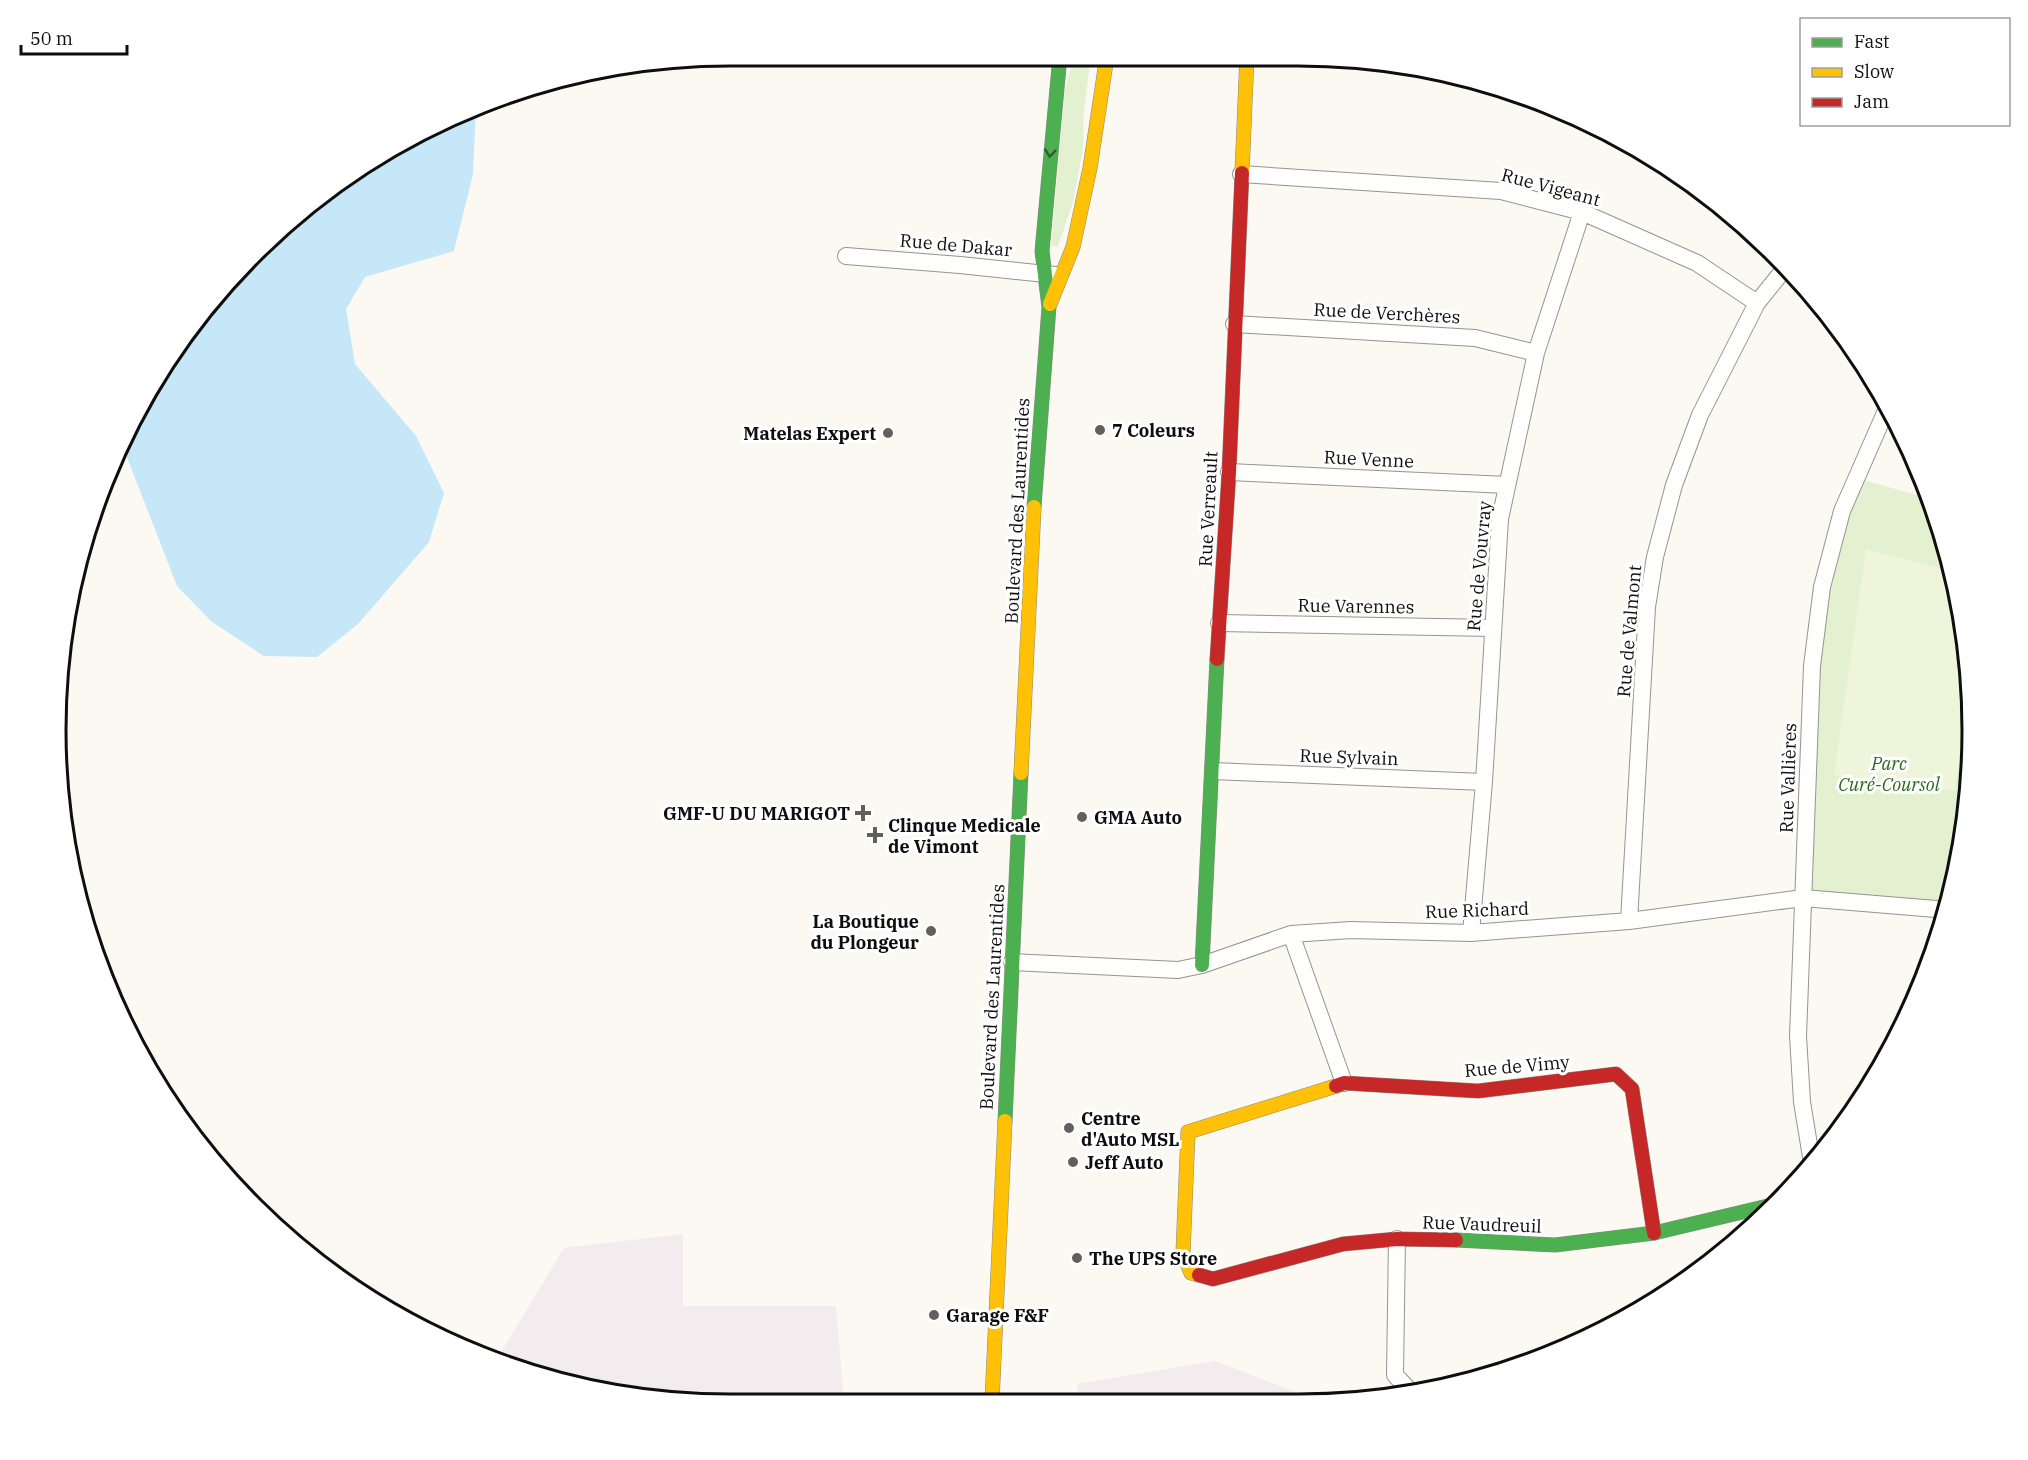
<svg xmlns="http://www.w3.org/2000/svg" width="2028" height="1460" font-family="'IBM Plex Serif',serif">
  <style>
    .industrial { fill: #f2ecef }
    .green { fill: #e4f1d1 }
    .pitch { fill: #eef5db }
    .water { fill: #c6e7f7 }
    .lines { fill: none; stroke-linecap: round; stroke-linejoin: round }
    .street-casing { stroke: #959491; stroke-width: 18 }
    .fast-casing { stroke: #8b8a87; stroke-width: 15 }
    .slow-casing { stroke: #8b8a87; stroke-width: 15 }
    .jam-casing { stroke: #8b8a87; stroke-width: 15 }
    .street { stroke: #fefefd; stroke-width: 16 }
    .fast { stroke: #4caf50; stroke-width: 14 }
    .slow { stroke: #ffc107; stroke-width: 14 }
    .jam { stroke: #c62828; stroke-width: 14 }
    .oneway { stroke: #2d5e2f }
    .poi-dot { fill: #61605e; stroke: #fff; stroke-width: 2 }
    .labels { text-anchor: middle; dominant-baseline: central; stroke-width: 6; stroke-linejoin: round; paint-order: stroke }
    .street-label { font-size: 18px; fill: #0e0e0e; stroke: #fff }
    .poi-label { font-size: 18px; font-weight: bold; fill: #0e0e0e; stroke: #fff; text-anchor: start }
    .park-label { font-size: 18px; font-style: italic; fill: #2c681b; stroke: #fff }
    .rim { fill: none; stroke: #0e0e0e; stroke-width: 3 }
  </style>
  <rect width="100%" height="100%" fill="#fbf9f2"/>
  <!-- industrial -->
  <path class="industrial" d="M683,1234v72h153l8,96 -158,1 -130,-21 -59,-23 67,-111z
    M1215,1361l99,38 -237,2 1,-17z"/>
  <!-- green -->
  <path class="green" d="M1074,56h17l-7,54 -1,39 -10,53 -15,45 -7,-1 14,-157z
    M1864,480l66,19 7,15 30,128 4,132 -22,131 -146,-7 9,-232 30,-155z"/>
  <!-- pitch -->
  <path class="pitch" d="M1866,549l84,22 17,71 2,55 -14,94 -121,-16z"/>
  <!-- water -->
  <path class="water" d="M476,105l-3,69 -19,77 -89,26 -19,32 9,55 61,72 28,57 -15,49 -71,82 -41,33 -53,-1 -52,-34 -35,-36 -56,-144 4,-10 98,-146 133,-117z"/>
  <g class="lines">
    <defs>
      <path id="street" d="M1241,174l260,17 81,21 115,51 60,40
        M846,256l114,9 95,10
        M1234,324l241,14 61,15
        M1229,472l278,13
        M1219,623l274,5
        M1213,771l271,11
        M1629,921l18,-314 8,-50 19,-72 26,-70 57,-112 29,-36
        M1471,933l13,-151 16,-263 36,-166 46,-141
        M1291,934l53,149
        M1012,962l166,8 24,-5 89,-31 60,-4 120,3 158,-12 174,-23 145,12
        M1812,1163l-10,-61 -4,-66 14,-370 10,-79 20,-76 46,-105
        M1397,1239l-2,136 15,16 12,1"/>
      <path id="fast" d="M1034,507l15,-200 -7,-56 18,-195
        M1202,965l15,-306
        M1005,1121l16,-348
        M1456,1240l99,5 99,-12 118,-28"/>
      <path id="slow" d="M1242,173l5,-117
        M1050,304l23,-57 17,-79 17,-112
        M1021,773l13,-266
        M1199,1275l-8,-2 -8,-20 5,-121 148,-46
        M992,1401l13,-280"/>
      <path id="jam" d="M1217,659l12,-187 13,-299
        M1336,1086l8,-3 134,8 138,-17 16,15 22,144
        M1199,1275l14,4 130,-35 54,-5 59,1"/>
    </defs>
    <!-- street casing -->
    <use href="#street" class="street-casing"/>
    <!-- fast casing -->
    <use href="#fast" class="fast-casing"/>
    <!-- slow casing -->
    <use href="#slow" class="slow-casing"/>
    <!-- jam casing -->
    <use href="#jam" class="jam-casing"/>
    <!-- street -->
    <use href="#street" class="street"/>
    <!-- fast -->
    <use href="#fast" class="fast"/>
    <!-- slow -->
    <use href="#slow" class="slow"/>
    <!-- jam -->
    <use href="#jam" class="jam"/>
  </g>
  <!-- one-way arrows -->
  <defs><path id="oneway-chevron" d="M-2-3.5L2.5 0L-2 3.5" fill="none" stroke-width="1.6" stroke-linecap="round" stroke-linejoin="round" transform="scale(1.5)"/></defs>
  <use class="oneway" href="#oneway-chevron" transform="translate(1050 153) rotate(96)"/>
  <!-- markers -->
  <g class="poi-dot">
    <circle cx="1100" cy="430" r="6"/>
    <circle cx="888" cy="433" r="6"/>
    <path d="M860 804h6v6h6v6h-6v6h-6v-6h-6v-6h6z"/>
    <circle cx="1082" cy="817" r="6"/>
    <path d="M872 826h6v6h6v6h-6v6h-6v-6h-6v-6h6z"/>
    <circle cx="931" cy="931" r="6"/>
    <circle cx="1069" cy="1128" r="6"/>
    <circle cx="1073" cy="1162" r="6"/>
    <circle cx="1077" cy="1258" r="6"/>
    <circle cx="934" cy="1315" r="6"/>
  </g>
  <g class="labels">
    <!-- street labels -->
    <g class="street-label">
      <text transform="translate(1551 187) rotate(15)">Rue Vigeant</text>
      <text transform="translate(956 245) rotate(5)">Rue de Dakar</text>
      <text transform="translate(1387 313) rotate(3)">Rue de Verchères</text>
      <text transform="translate(1369 459) rotate(3)">Rue Venne</text>
      <text transform="translate(1208 509) rotate(-87)">Rue Verreault</text>
      <text transform="translate(1017 511) rotate(-87)">Boulevard des Laurentides</text>
      <text transform="translate(1479 566) rotate(-85)">Rue de Vouvray</text>
      <text transform="translate(1356 606) rotate(1)">Rue Varennes</text>
      <text transform="translate(1629 631) rotate(-85)">Rue de Valmont</text>
      <text transform="translate(1349 757) rotate(2)">Rue Sylvain</text>
      <text transform="translate(1788 778) rotate(-88)">Rue Vallières</text>
      <text transform="translate(1477 910) rotate(-2)">Rue Richard</text>
      <text transform="translate(992 997) rotate(-87)">Boulevard des Laurentides</text>
      <text transform="translate(1517 1066) rotate(-5)">Rue de Vimy</text>
      <text transform="translate(1482 1224) rotate(2)">Rue Vaudreuil</text>
    </g>
    <!-- poi labels -->
    <g class="poi-label">
      <text x="1112" y="430">7 Coleurs</text>
      <text x="876" y="433" text-anchor="end">Matelas Expert</text>
      <text x="850" y="813" text-anchor="end">GMF-U DU MARIGOT</text>
      <text x="1094" y="817">GMA Auto</text>
      <text x="888" y="825">Clinque Medicale<tspan x="888" dy="21">de Vimont</tspan></text>
      <text x="919" y="921" text-anchor="end">La Boutique<tspan x="919" dy="21">du Plongeur</tspan></text>
      <text x="1081" y="1118">Centre<tspan x="1081" dy="21">d'Auto MSL</tspan></text>
      <text x="1085" y="1162">Jeff Auto</text>
      <text x="1089" y="1258">The UPS Store</text>
      <text x="946" y="1315">Garage F&amp;F</text>
    </g>
    <!-- park labels -->
    <g class="park-label">
      <text x="1889" y="763">Parc<tspan x="1889" dy="21">Curé-Coursol</tspan></text>
    </g>
  </g>
  <!-- crop -->
  <path d="M0 0H2028V1460H0ZM730 66H1298A664 664 0 0 1 1962 730V730A664 664 0 0 1 1298 1394H730A664 664 0 0 1 66 730V730A664 664 0 0 1 730 66Z" fill="#fff" fill-rule="evenodd"/>
  <path class="rim" d="M730 66H1298A664 664 0 0 1 1962 730V730A664 664 0 0 1 1298 1394H730A664 664 0 0 1 66 730V730A664 664 0 0 1 730 66Z"/>
  <!-- legend -->
  <rect x="1800" y="18" width="210" height="108" fill="#ffffff" stroke="#9f9f9f" stroke-width="1.5"/>
  <rect x="1812" y="38" width="30" height="9" fill="#4caf50" stroke="#9f9f9f" stroke-width="1.5"/>
  <text x="1854" y="48" font-size="18" fill="#0e0e0e">Fast</text>
  <rect x="1812" y="68" width="30" height="9" fill="#ffc107" stroke="#9f9f9f" stroke-width="1.5"/>
  <text x="1854" y="78" font-size="18" fill="#0e0e0e">Slow</text>
  <rect x="1812" y="98" width="30" height="9" fill="#c62828" stroke="#9f9f9f" stroke-width="1.5"/>
  <text x="1854" y="108" font-size="18" fill="#0e0e0e">Jam</text>
  <!-- scale -->
  <path d="M21 45v9h106v-9" fill="none" stroke="#0e0e0e" stroke-width="3"/>
  <text x="30" y="45" font-size="18" fill="#0e0e0e" stroke="#ffffff" stroke-width="4.5" paint-order="stroke">50 m</text>
</svg>
